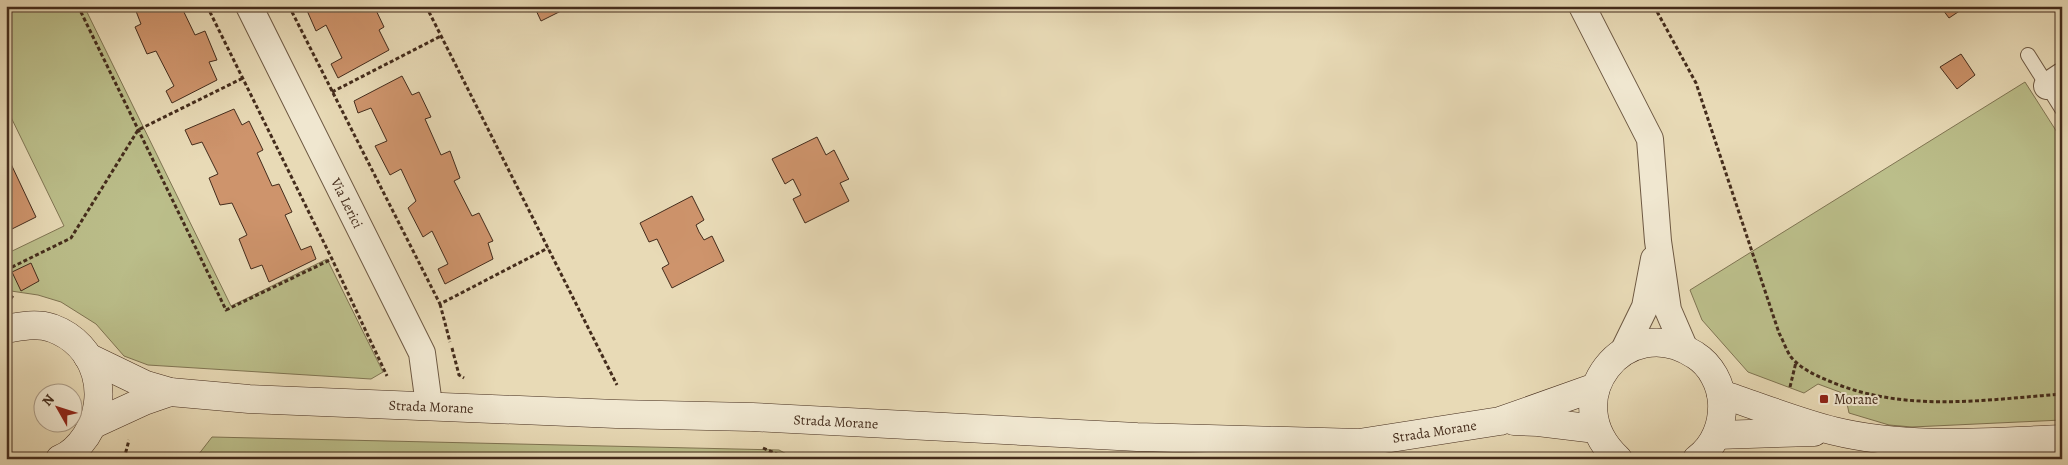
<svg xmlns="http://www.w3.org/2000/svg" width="2068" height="465" font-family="Alegreya,serif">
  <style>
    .green { fill: #bbbe8a; stroke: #807553 }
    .building { fill: #ce946c; stroke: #442c1c }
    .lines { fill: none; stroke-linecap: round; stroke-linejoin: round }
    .lane-casing { stroke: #6d5842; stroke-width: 16 }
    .street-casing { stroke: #6d5842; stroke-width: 28 }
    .secondary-casing { stroke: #442c1c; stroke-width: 29 }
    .path { stroke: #442c1c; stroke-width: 3; stroke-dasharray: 4 2.5; stroke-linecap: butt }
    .lane { stroke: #f0e7d0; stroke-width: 14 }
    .street { stroke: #f0e7d0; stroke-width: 26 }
    .secondary { stroke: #f0e7d0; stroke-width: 28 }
    .poi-dot { fill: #8f2418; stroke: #f0e7d0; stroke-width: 2 }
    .labels { text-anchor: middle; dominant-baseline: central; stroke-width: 4; stroke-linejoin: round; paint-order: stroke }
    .street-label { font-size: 14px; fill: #442c1c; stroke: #f0e7d0 }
    .poi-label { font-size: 14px; fill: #442c1c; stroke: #f0e7d0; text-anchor: start }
  </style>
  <rect width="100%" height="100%" fill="#e8dab6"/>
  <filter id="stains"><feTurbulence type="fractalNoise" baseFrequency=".004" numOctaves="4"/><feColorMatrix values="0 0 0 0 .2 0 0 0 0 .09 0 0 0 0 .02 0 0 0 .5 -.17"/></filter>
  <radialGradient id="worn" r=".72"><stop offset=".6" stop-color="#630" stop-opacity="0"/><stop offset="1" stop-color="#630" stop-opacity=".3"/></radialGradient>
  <!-- green -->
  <path class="green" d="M6,6h78l147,300 96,-47 56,113 -12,7 -223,-14 -24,-9 -28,-32 -35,-22 -23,-7 -27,-4 -5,-9v-28l58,-28 -58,-119z
    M2025,82l37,58v280l-150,7 -23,-2 -40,-12 -4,-19 -27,-10 -14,9 -56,-21 -46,-52 -12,-30z
    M212,437l567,13 17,9h-601z"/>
  <!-- building -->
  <path class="building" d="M134,6h47l14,29 10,-4 12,29 -8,2 8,18 -45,23 -6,-12 8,-5 -18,-35 -9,3 -12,-27 6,-3z
    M305,6h62l1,2 6,-2 10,21 -5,3 10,20 -51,28 -7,-14 11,-6 -16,-33 -10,6z
    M534,6h37l-30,15z
    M1940,6h27l-18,12z
    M1961,54l14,21 -18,14 -17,-22z
    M402,76l10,19 7,-3 12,25 -6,2 16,36 9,-4 10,27 -6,3 18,35 7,-3 14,28 -5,2 5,16 -48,25 -7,-15 10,-5 -16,-33 -9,6 -15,-29 8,-7 -15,-32 -11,6 -15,-29 12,-5 -16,-33 -13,5 -4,-12z
    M234,109l8,16 7,-4 14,29 -6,3 15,33 7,-2 13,28 -7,3 16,35 10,-4 5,13 -47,23 -7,-17 -11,4 -12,-30 8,-4 -15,-32 -12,2 -11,-27 9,-4 -16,-32 -10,3 -7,-15z
    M817,137l9,18 8,-5 14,28 1,1 -9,4 9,18 -44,22 -12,-24 8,-4 -8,-16 -8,5 -13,-25z
    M11,164l25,53 -30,15v-66z
    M692,196l12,24 -8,5 3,7 5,8 8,-4 12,25 -52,27 -10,-20 7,-4 -12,-25 -8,3 -9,-19z
    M31,263l8,18 -18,10 -9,-19z"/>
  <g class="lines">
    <defs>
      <path id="lane" d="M2028,55l34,54"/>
      <g id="street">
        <path id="s1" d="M249,6l173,347 7,52"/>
        <path d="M1582,6l68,133 8,102 10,69 16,37"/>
        <path d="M2047,86l15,-10"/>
        <path d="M1623,352l22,-45 9,-48"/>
      </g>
      <g id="secondary">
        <path d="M6,329c15,-3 31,-6 46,-1 46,17 59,69 34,108 -6,9 -16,19 -26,23"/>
        <path id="s2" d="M88,357l58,28 24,7 79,7 367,15 136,3 385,20 222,6 141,-22 96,-34"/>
        <path d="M1721,394c37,12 76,28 113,37 74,18 152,11 228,8"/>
        <path d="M1514,421l24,1 58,7"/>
        <path d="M94,424l50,-23 26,-9"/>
        <path d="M1717,435l97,-3"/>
        <path d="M1618,459c-64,-59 8,-150 77,-104 16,10 26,29 27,48 1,21 -7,43 -25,56"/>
      </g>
    </defs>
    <!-- lane casing -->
    <use href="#lane" class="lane-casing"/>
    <!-- street casing -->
    <use href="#street" class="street-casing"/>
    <!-- secondary casing -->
    <use href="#secondary" class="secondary-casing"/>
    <!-- path -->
    <path class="path" d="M78,6l148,304 106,-51
      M207,6l125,253 55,117
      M289,6l151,298 108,-56
      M426,6l191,379
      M1654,6l42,77 83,250c4,7 7,17 12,24 10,12 24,18 38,24 75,32 154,19 233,13
      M332,92l109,-56
      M6,270l65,-32 67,-108 105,-52
      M6,292l7,6
      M440,304l10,38
      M452,348l7,27 5,3
      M1790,387l6,-25
      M763,448l25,11
      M124,459l5,-19"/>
    <!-- lane -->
    <use href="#lane" class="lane"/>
    <!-- street -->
    <use href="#street" class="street"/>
    <!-- secondary -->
    <use href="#secondary" class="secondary"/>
  </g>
  <!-- markers -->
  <rect class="poi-dot" x="1819" y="394" width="10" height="10" rx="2.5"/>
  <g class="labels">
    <!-- street labels -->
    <g class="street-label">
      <text stroke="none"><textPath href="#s1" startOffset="220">Via Lerici</textPath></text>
      <text stroke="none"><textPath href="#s2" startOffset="351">Strada Morane</textPath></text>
      <text stroke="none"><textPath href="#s2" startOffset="756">Strada Morane</textPath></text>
      <text stroke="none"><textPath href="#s2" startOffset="1356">Strada Morane</textPath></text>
    </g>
    <!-- poi labels -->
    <g class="poi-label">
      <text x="1834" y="399">Morane</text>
    </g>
  </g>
  <!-- margin -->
  <rect width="2068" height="465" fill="none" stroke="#e8dab6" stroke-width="25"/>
  <rect x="8" y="8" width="2053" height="450" fill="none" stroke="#442c1c" stroke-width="2.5"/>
  <rect x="12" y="12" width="2043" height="440" fill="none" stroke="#442c1c"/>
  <!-- north arrow -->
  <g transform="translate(58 408) rotate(309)"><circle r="24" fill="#f0e7d0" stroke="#ab9c88"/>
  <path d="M0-4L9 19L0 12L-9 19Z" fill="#8f2418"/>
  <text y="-8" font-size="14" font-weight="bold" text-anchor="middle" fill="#442c1c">N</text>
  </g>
  <rect width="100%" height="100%" filter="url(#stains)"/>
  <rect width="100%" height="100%" fill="url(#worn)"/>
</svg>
